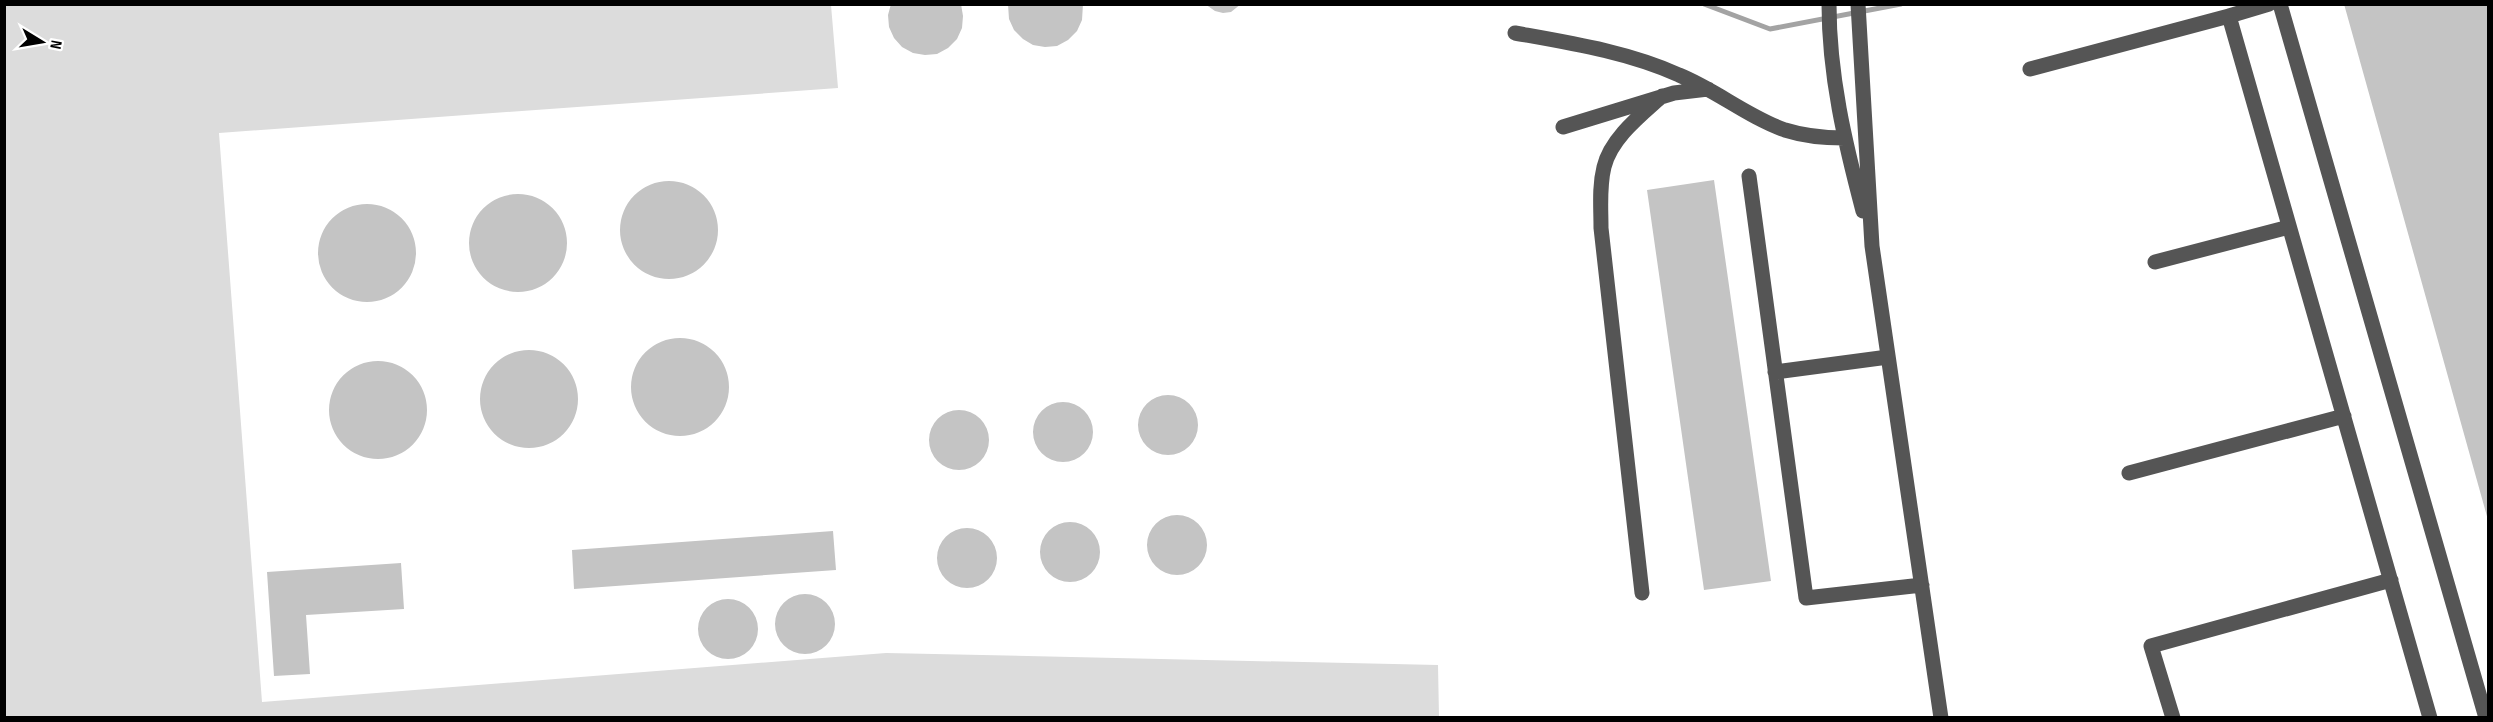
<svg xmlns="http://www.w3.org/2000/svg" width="2493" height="722" font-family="'Sofia Sans Condensed',sans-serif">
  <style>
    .green { fill: #dcdcdc }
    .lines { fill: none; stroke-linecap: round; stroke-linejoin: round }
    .stream { stroke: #a3a3a3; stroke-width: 5 }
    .building { fill: #c4c4c4 }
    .minor { stroke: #555; stroke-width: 15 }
  </style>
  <rect width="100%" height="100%" fill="#fff"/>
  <!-- green -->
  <path class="green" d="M4,5h827l7,83 -619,45 43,569 624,-49 552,12 1,52h-1434z"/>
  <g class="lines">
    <!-- stream -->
    <path class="stream" d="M1704,4l66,25 131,-25"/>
  </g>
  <!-- building -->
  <path class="building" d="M891,4h70l2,12 -1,12 -5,11 -9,9 -11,6 -12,1 -12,-2 -11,-6 -8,-9 -5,-11 -1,-12z
    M1008,4h75l-1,16 -5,11 -9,9 -11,6 -12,1 -12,-2 -10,-6 -9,-9 -5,-11z
    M1205,4h36l-10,8 -8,1 -8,-2z
    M2344,4h144v516z
    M1714,180l57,401 -67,9 -57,-400z
    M620 230a49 49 0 1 1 98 0a49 49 0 1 1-98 0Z
    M469 243a49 49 0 1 1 98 0a49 49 0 1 1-98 0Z
    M318 253a49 49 0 1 1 98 0a49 49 0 1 1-98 0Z
    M631 387a49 49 0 1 1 98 0a49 49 0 1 1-98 0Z
    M480 399a49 49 0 1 1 98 0a49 49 0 1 1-98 0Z
    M329 410a49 49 0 1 1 98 0a49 49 0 1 1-98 0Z
    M1138 425a30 30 0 1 1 60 0a30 30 0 1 1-60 0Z
    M1033 432a30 30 0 1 1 60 0a30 30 0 1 1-60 0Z
    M929 440a30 30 0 1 1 60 0a30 30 0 1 1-60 0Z
    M1147 545a30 30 0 1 1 60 0a30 30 0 1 1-60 0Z
    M1040 552a30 30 0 1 1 60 0a30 30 0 1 1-60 0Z
    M937 558a30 30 0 1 1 60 0a30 30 0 1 1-60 0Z
    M833,531l3,39 -262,19 -2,-39z
    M401,563l3,46 -98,6 4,59 -36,2 -7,-104z
    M775 624a30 30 0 1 1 60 0a30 30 0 1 1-60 0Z
    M698 629a30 30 0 1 1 60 0a30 30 0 1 1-60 0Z"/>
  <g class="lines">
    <!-- minor -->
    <path class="minor" d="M1829,4c0,72 16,139 34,207
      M1858,4l14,242 69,472
      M2269,4l-40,12 201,702
      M2280,4l206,714
      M1515,33c56,10 113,19 164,42 37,15 69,42 106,55 19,6 39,8 59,8
      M2030,69l199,-53
      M1563,127l111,-34 34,-4
      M1749,176l57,422 116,-13
      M2155,262l134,-35
      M1775,372l113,-15
      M2129,473l215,-57
      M1642,593l-41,-365c0,-21 -2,-41 3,-61 7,-29 37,-52 58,-71
      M2173,718l-22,-72 240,-66"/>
  </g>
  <!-- border -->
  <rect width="2493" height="722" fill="none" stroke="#000000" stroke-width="12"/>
  <!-- north arrow -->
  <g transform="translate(42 42) rotate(101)" stroke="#ffffff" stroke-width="4.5" paint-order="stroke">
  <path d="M0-4.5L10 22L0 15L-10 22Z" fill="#000000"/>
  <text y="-9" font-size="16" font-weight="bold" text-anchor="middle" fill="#000000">N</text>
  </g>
</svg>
